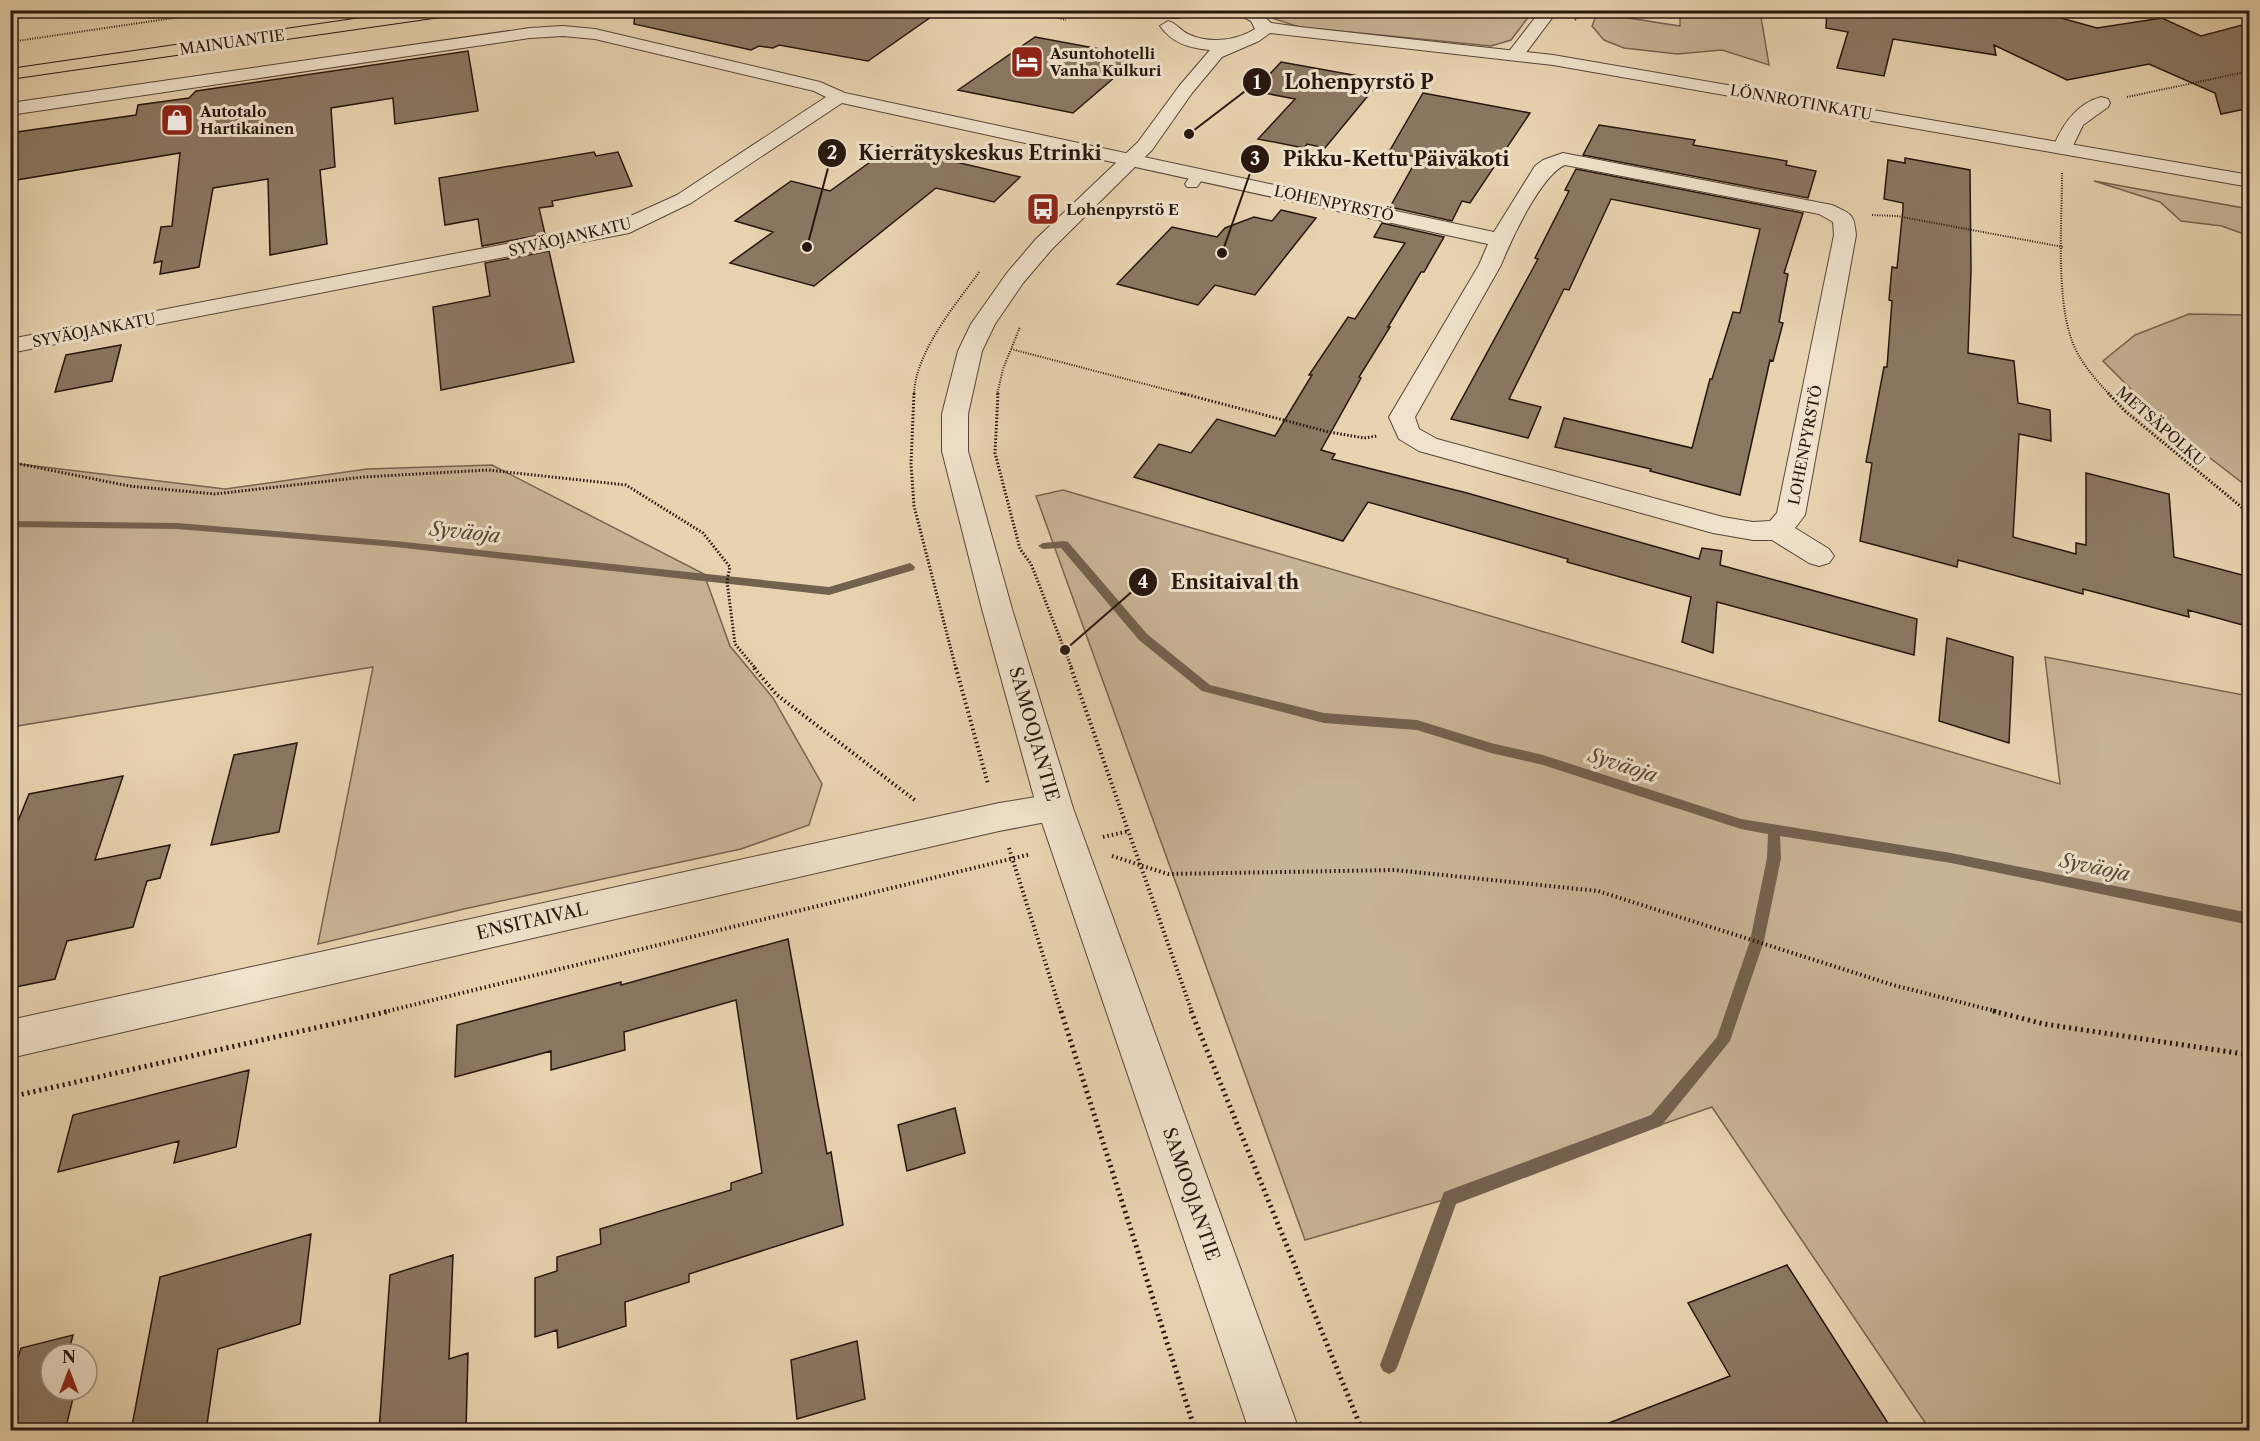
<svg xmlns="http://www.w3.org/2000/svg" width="2260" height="1441" font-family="'Libre Caslon Text',serif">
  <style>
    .green { fill: #c7b395; stroke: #776452; stroke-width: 1.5 }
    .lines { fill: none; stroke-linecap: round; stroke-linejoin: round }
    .stream { fill: #73614f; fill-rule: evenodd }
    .building { fill: #8b7863; stroke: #27160f; stroke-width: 1.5 }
    .service-casing { stroke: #574537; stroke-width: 2 }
    .minor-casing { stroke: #574537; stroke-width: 2 }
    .tertiary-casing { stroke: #574537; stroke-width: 2 }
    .trunk-casing { stroke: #27160f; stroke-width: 2 }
    .path-far3 { stroke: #27160f; stroke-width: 2; stroke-dasharray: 1 1.5; stroke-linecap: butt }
    .path-far2 { stroke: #27160f; stroke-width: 3; stroke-dasharray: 1.5 2; stroke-linecap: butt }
    .path-far1 { stroke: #27160f; stroke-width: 4; stroke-dasharray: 1.5 3; stroke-linecap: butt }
    .path { stroke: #27160f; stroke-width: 5; stroke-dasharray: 2 4; stroke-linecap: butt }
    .service { fill: #f0e2cc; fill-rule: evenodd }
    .minor { fill: #f0e2cc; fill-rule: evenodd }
    .tertiary { fill: #f0e2cc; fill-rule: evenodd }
    .trunk { fill: #e8d3b0; fill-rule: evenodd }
    .labels { text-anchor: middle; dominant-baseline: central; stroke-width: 6; stroke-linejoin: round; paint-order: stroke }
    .far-street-label { font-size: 15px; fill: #27160f; stroke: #f0e2cc }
    .far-poi-label { font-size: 15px; font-weight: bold; fill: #27160f; stroke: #f0e2cc; text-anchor: start }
    .street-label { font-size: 18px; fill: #27160f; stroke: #f0e2cc }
    .water-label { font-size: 20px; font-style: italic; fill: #5a4839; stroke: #f0e2cc }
    .leader { fill: none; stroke: #27160f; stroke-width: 2 }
    .callout-dot { fill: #27160f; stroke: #f0e2cc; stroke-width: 2 }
    .mark-label { font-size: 18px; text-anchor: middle; font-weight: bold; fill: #fff }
    .callout-label { font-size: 20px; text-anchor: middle; font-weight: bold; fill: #27160f; stroke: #f0e2cc; stroke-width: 6; stroke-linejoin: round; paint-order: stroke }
  </style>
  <rect width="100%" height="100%" fill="#e8d3b0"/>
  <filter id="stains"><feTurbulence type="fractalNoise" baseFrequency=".00333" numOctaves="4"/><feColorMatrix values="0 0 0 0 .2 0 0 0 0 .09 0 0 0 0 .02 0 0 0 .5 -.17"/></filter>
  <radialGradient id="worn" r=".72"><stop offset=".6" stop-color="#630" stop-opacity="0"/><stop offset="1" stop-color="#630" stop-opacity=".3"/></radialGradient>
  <!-- green -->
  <path class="green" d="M1268,11h265l-22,29 -20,6 -192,-19 -27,-9z
    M1680,11h80l9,54 -47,-15 -45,4 -53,-6 -20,-8 -12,-14 3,-8 8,-4 77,12z
    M2094,181l155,28v27l-27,-10 -41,-5 -21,-19z
    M2189,314l60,1v173l-83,-64 -63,-63 32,-26z
    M11,463l214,26 142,-20 125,-4 212,109 26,72 43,52 49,86 -13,41 -68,24 -277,60 -146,35 55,-277 -362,60z
    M1063,490l997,294 -15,-127 204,39v734h-319l-218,-323 -262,91 -145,42 -269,-744z"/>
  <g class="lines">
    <!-- stream -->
    <path class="stream" d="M10,521l167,2 218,18 434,46 81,-24 5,4 -1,3 -85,25 -434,-48 -218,-18 -167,-2z
      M1064,541l4,1 79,92 63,51 114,28 93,7 74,23 52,12 198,64 210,34 299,60v12l-299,-62 -171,-27 1,22 -17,83 -34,100 -69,85 -205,78 -58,161 -3,6 -6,3 -6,-3 -3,-6 64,-173 207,-77 66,-78 33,-96 17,-83 1,-24 -27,-5 -198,-64 -52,-12 -74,-23 -93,-7 -122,-32 -63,-51 -78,-92 -18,1 -5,-3 5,-3z"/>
  </g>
  <!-- building -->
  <path class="building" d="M635,10h306l-73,51 -89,-16 -6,3 -14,-2 -8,4 -117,-26z
    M1827,10h205l65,18 65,-10 39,18 49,-13v85l-29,6 -6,-21 -66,-29 -82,16 -73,-35 2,10 -103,-16 -9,37 -47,-8 11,-36 -22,-4z
    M1035,37l97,18 -16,14 7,1 -50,43 -115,-23z
    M468,51l10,60 -83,13 -2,-26 -62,10 4,59 -15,3 7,74 -57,11 -2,-76 -55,9 -14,79 -39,7 2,-13 -8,2 7,-36 11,-1 8,-73 -170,28v-48l126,-18 2,-10 51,-7 7,-7z
    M1281,62l100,18 -56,68 -18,-4 -3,4 -46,-9 37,-40 -41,-8z
    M1423,93l107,20 -60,90 -8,-2 -10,20 -62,-14 28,-50 -29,-5z
    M1599,125l96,15 -2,5 94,16 -1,4 30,6 -8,27 -225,-43z
    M891,147l129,30 -26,25 -58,-14 -122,98 -84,-23 43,-31 -38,-11 56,-40 39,10z
    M594,152l2,4 22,-4 14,34 -80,15 1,5 -14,2 6,26 -63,12 -4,-27 -33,6 -6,-47z
    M1905,158l65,12 1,101 -3,82 46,8 4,42 32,7 1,31 -32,-7 -6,103 63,17v-11l10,2v-72l83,21 5,63 76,20v50l-62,-17 1,7 -106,-28v5l-125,-34 -1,7 -97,-26 12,-78 -6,-1 18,-95h3l5,-66 -3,-1 3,-33 5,1 6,-59v-6l-19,-4 4,-39 17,3z
    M1576,169l227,44 -19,60 4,1 -9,48 4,1 -10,38 -3,-1 -30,135 -90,-24 1,-2 -96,-22 9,-29 128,30 18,-69h2l21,-67 7,1 20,-84 -149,-30 -42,91 -5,-1 -55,110 32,8 -13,31 -77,-19 87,-160 -3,-1 34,-67 -4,-1z
    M1281,210l35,8 -61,77 -40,-10 -17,20 -81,-21 55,-57 45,10 8,-9 29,-11 18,4z
    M1382,223l62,14 -20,35h-3l-33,55h2l-31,50 2,1 -40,72 14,4 -3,5 135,34 232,66 3,-11 20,3 -2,14 197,54 -3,36 -197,-53 -4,51 -31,-11 9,-45 -124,-35 1,-3 -200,-57 -25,39 -209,-64 25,-33 32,9 26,-34 58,17 37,-61h-3l39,-58 7,2 50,-76 -31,-6z
    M549,251l25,111 -133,28 -8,-83 57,-11 -5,-33z
    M121,345l-9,36 -57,11 11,-37z
    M1947,638l66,19 -4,86 -70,-22z
    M297,743l-18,89 -68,13 23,-90z
    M123,776l-28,84 75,-15 -10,33 -13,3 -14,46 -66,14 -12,38 -45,9v-147l19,-47z
    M788,939l39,215 4,-2 12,73 -154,49v8l-64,20 1,24 -68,22 -1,-18 -22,7v-59l22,-7v-14l44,-13 -1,-15 131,-39v-7l31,-10 -26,-173 -112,32 1,18 -74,20v-19l-96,26 2,-52 164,-43v3z
    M249,1070l-13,77 -62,16 5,-22 -121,31 15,-57z
    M955,1108l10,45 -58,18 -9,-46z
    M311,1234l-11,90 -82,25 -12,82h-75l29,-154z
    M453,1255l-4,104 19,-6 -2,78h-87l11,-156z
    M1787,1265l106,166h-296l-1,-3 134,-52 -42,-73z
    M73,1335l-5,19h-17v36h24l-10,41h-55v-47l11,-36z
    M857,1341l8,58 -68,20 -6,-59z"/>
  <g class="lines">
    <defs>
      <path id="service" d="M1200,170l6,4 -9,13h-10l-2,-3c4,-6 8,-12 15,-14z"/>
      <path id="minor" d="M1541,10h17l-36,48h-12l-3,-4z
        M563,26l32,3 225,53 25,11 649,139 41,-66 8,-6 20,-7 269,52c19,9 22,8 24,30l-51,280 -10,13 34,21 5,7 -5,7 -10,3 -10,-3 -37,-23h-19l-40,-7 -294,-82 -20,-12 -10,-22 90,-152 9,-21 -646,-141 -151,100 -62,30 -619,120v-14l605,-116 62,-28 149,-98 -12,-6 -219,-52 -32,-3 -33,2 -520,77v-12l520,-75zM1565,165l254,49 14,8 1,13 -57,278 -7,8 -17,1 -30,-5 -286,-78 -18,-10 -4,-12 86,-152c10,-25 40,-90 64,-100z
        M2101,97l7,2 2,4 -2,4 -25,18 -13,27h-14l-3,-4c9,-23 23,-44 48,-51z
        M1055,794l12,4 6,10 -6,10 -68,13 -989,227v-38l989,-217z"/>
      <path id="tertiary" d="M1085,10h101l1,3 -8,5 -87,-1 -6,-2z
        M1230,10h27l14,13 29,4 253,28 697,120v12l-697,-122 -283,-32 -11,8 -37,16 -30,36 -40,57 -100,99 -29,34 -28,41 -13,27 -14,63v37l44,158 61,199 226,622h-50l-212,-622 -55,-199 -40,-158v-37l16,-63 13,-27 36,-51 29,-34 102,-97 42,-57 30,-35c-21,-2 -38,-7 -50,-24l8,-5c8,2 12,9 20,13 20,10 48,7 67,-5l-4,-8z"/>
      <path id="trunk" d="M416,10h46l-8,5 -444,64v-10z"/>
    </defs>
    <!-- service casing -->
    <use href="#service" class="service-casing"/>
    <!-- minor casing -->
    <use href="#minor" class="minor-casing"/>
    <!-- tertiary casing -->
    <use href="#tertiary" class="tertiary-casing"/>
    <!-- trunk casing -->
    <use href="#trunk" class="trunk-casing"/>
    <!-- path-far3 -->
    <path class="path-far3" d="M1032,10l34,10
      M1575,20l14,-10
      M10,42l218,-32
      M2127,97l123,-26
      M2062,173c0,48 -6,121 9,165 7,22 24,41 39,57
      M1872,215l25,1 166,31
      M1011,349l176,46
      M914,395c1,-43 42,-91 66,-124
      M997,395l6,-26 17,-42"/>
    <!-- path-far2 -->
    <path class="path-far2" d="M914,393l-3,71 3,42 42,163
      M998,393l-3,60 25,96 11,15 41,105
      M1181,393l148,39 35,6 13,-2
      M2108,393l17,18 125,103
      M10,462l119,24 86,8 149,-17 124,-7 138,15 77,48 27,34 -3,14 8,63 21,25"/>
    <!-- path-far1 -->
    <path class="path-far1" d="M754,668l23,27 139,106
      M956,668l32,116
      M1071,668l121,344
      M1103,837l26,-6
      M1009,848l52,164
      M1112,856l56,18 227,-4 203,21 295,94 106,27
      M384,1012l647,-158"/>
    <!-- path -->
    <path class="path" d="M1061,1011l134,419
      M1191,1011l171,419
      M1993,1011l51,13 206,31
      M10,1097l380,-86"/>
    <!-- service -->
    <use href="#service" class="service"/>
    <!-- minor -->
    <use href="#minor" class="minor"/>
    <!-- tertiary -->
    <use href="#tertiary" class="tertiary"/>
    <!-- trunk -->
    <use href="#trunk" class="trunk"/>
  </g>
  <!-- icons -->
  <defs>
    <symbol id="hotel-square" viewBox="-11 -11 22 22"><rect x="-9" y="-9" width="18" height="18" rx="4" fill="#8f2418" stroke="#f0e2cc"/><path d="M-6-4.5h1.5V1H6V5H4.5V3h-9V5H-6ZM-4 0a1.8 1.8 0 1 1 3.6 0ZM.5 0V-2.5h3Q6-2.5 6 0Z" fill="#fff"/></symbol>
    <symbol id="shop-square" viewBox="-11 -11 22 22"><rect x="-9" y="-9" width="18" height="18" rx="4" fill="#8f2418" stroke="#f0e2cc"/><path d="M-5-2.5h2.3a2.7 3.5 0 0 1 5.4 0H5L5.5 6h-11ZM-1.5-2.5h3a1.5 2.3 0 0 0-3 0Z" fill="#fff"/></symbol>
    <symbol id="bus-square" viewBox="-11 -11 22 22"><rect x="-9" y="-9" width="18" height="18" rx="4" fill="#8f2418" stroke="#f0e2cc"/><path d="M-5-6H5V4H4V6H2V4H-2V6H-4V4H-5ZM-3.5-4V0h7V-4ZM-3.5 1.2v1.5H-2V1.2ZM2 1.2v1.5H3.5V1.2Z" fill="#fff"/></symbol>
  </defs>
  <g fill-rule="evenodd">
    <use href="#hotel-square" x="1008" y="43" width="38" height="38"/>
    <use href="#shop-square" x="158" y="101" width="38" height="38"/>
    <use href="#bus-square" x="1024" y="190" width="38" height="38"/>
  </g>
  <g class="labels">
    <!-- far-street labels -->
    <g class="far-street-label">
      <text transform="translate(232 42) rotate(-8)">MAINUANTIE</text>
      <text transform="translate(1801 102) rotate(10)">LÖNNROTINKATU</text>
      <text transform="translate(1334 203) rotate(12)">LOHENPYRSTÖ</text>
      <text transform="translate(570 237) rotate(-13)">SYVÄOJANKATU</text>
      <text transform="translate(94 330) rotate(-11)">SYVÄOJANKATU</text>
      <text transform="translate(2161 426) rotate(41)">METSÄPOLKU</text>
      <text transform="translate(1805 445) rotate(-79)">LOHENPYRSTÖ</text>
    </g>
    <!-- far-poi labels -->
    <g class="far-poi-label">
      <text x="1050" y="53">Asuntohotelli<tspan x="1050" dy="17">Vanha Kulkuri</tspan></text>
      <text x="200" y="111">Autotalo<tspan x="200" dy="17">Hartikainen</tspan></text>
      <text x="1066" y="209">Lohenpyrstö E</text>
    </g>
    <!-- street labels -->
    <g class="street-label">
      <text transform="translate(1034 734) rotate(74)">SAMOOJANTIE</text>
      <text transform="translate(532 921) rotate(-13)">ENSITAIVAL</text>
      <text transform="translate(1191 1194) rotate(71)">SAMOOJANTIE</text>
    </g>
    <!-- water labels -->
    <g class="water-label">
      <text transform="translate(465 532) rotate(6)">Syväoja</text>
      <text transform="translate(1623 765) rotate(18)">Syväoja</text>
      <text transform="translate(2095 867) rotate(12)">Syväoja</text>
    </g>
  </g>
  <!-- callouts -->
  <path class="leader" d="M1189 134L1257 82M807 247L832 153M1222 253L1255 159M1065 650L1143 582"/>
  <g class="callout-dot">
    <circle cx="1189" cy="134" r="6"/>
    <circle cx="807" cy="247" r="6"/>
    <circle cx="1222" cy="253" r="6"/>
    <circle cx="1065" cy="650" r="6"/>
    <circle cx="1257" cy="82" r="15"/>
    <circle cx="832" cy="153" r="15"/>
    <circle cx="1255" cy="159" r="15"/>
    <circle cx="1143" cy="582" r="15"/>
  </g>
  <g class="mark-label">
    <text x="1257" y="89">1</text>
    <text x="832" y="159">2</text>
    <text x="1255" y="165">3</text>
    <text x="1143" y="588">4</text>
  </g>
  <g class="callout-label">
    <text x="1359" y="89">Lohenpyrstö P</text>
    <text x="980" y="160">Kierrätyskeskus Etrinki</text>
    <text x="1396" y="166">Pikku-Kettu Päiväkoti</text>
    <text x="1235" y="589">Ensitaival th</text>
  </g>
  <!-- margin -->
  <rect width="2260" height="1441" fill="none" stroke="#e8d3b0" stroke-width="36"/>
  <rect x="12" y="12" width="2236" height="1417" fill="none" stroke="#27160f" stroke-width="3"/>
  <rect x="18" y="18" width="2224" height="1405" fill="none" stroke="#27160f" stroke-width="1.5"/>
  <!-- north arrow -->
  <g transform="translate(69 1372)"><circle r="28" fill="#f0e2cc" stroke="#a09080" stroke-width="1.5"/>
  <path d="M0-4.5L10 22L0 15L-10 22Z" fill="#8f2418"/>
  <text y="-9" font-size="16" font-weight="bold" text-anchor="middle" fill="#27160f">N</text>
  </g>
  <rect width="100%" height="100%" filter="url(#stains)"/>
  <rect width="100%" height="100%" fill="url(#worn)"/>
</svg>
